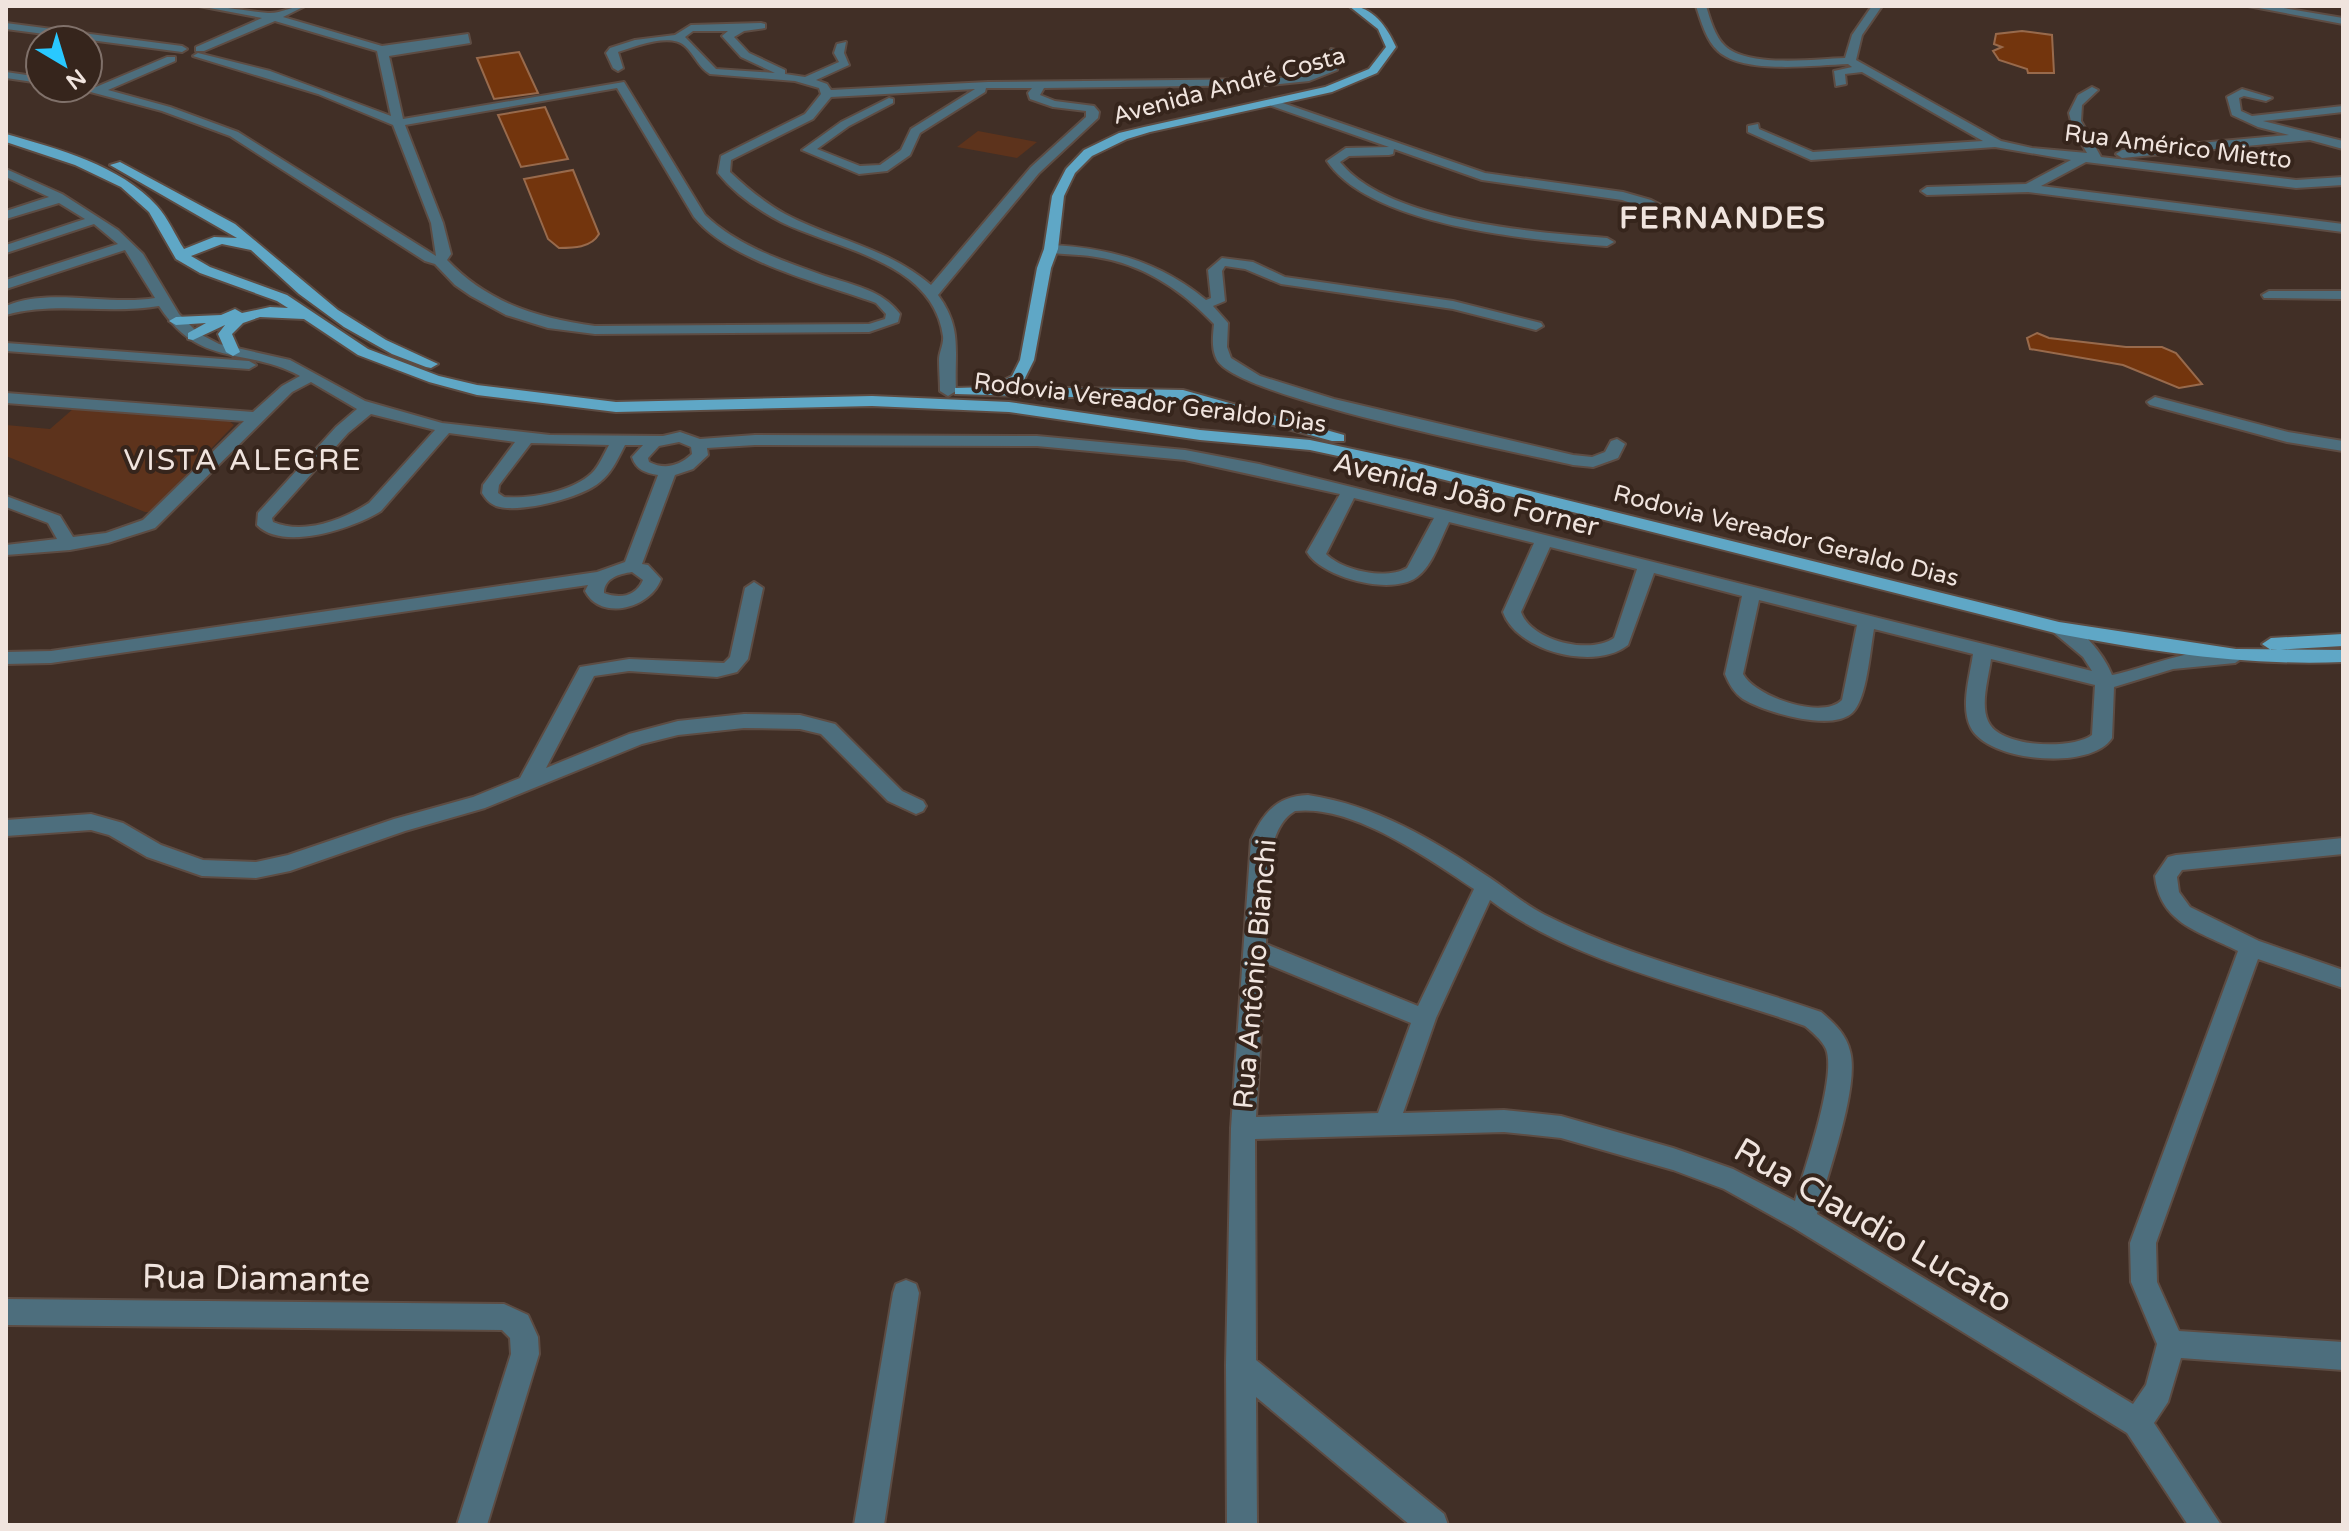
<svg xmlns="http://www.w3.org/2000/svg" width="2349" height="1531" font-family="'Varela Round',sans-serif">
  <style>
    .green { fill: #5d331c }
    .water { fill: #73350d; stroke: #986a4c; stroke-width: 2 }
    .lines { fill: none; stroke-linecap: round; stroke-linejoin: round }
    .minor-casing { stroke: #5d4c43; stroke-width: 4 }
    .major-casing { stroke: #5d4c43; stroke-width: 4 }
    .minor { fill: #4d6e7d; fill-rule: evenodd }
    .major { fill: #5fa7c6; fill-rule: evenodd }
    .labels { text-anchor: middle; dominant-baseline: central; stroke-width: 8; stroke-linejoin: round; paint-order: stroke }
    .far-street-label { font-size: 24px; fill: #f0e4de; stroke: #36251c }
    .street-label { font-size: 28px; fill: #f0e4de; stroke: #36251c }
    .far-district-label { font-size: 30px; font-weight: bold; letter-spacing: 2px; fill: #f0e4de; stroke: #36251c }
    .neighbourhood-label { font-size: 30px; letter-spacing: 2px; fill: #f0e4de; stroke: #36251c }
    .near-street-label { font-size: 34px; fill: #f0e4de; stroke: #36251c }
  </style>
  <rect width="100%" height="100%" fill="#412f26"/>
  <!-- green -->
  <path class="green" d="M978,131l59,11 -20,16 -60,-11z
    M73,409l155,11 6,5 -84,87h-5l-139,-56v-31l44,4z"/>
  <!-- water -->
  <path class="water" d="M2022,31l30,4 2,38h-26l-1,-4 -28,-9 -6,-9 9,-4 -8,-3 2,-10z
    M519,52l19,41 -44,6 -17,-41z
    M545,107l23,52 -47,8 -23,-52z
    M573,170l26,64c-8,14 -26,14 -40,14l-11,-9 -24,-60z
    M2037,333l12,5 77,9h36l14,6 26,31 -23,4 -56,-23 -93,-16 -3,-11z"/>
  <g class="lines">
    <defs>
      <path id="minor" d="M199,6c24,0 46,5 69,7 12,1 24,-7 37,-7l-22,11 99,29 86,-12 2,9 -81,13 14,63 221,-37 81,133c32,31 78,46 120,61 28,9 57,14 75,38l-2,8 -29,10 -274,2 -47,-6 -42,-13 -35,-19 -16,-11 -20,-21 -10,-3 -195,-125 -68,-25 -79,-21 -2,-2h7v-3l8,2 71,-30h8v4l-67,29 62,17 68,25 198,124 -5,-33 -38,-98 -75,-31 -125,-38 5,-3 72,18 121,45 -14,-65 -102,-30 -71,30h-8v-4l66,-29zM617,88l77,129c35,44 129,67 182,86l10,11 -1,5 -16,5 -274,2c-58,-8 -107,-23 -148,-66l4,-6 -8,-31 -38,-98z
        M1696,6h10c4,13 9,31 19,40 24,22 90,13 120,12l7,-23 20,-29h10l-20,29 -6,25 145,81 31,7 55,5 -14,-24 -4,-16 9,-18 14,-8 6,3 -16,15 -1,16 20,36 195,23 47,-3v8l-47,3 -210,-26 -45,24 302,38v8l-315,-40 -101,3 -6,-4 6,-4 99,-3 45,-24 -76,-13 -184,13 -63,-28v-6l10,-2 1,5 54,23 170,-11 -121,-69 -17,2 1,10 -10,2 -2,-15 18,-4 -4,-3c-33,1 -104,11 -130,-13 -12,-11 -17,-30 -22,-45z
        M2248,6h23l72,12v6z
        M6,23l176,23 5,3 -5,3 -176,-23z
        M761,23l4,1v4l-21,3 -10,6 15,16 36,17v4l20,3 34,-15 -5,-9 3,-9 9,-2 -2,11 5,12 -33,15 11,4 4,6 157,-8 282,-3 37,-4 21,-9 3,-17 9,2 -3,19 -28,11 -39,4 -226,3 -4,7 15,6 39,5 5,6 -1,6 -59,55 -101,122c25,34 16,56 18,96l-8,5 -8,-5c0,-10 -1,-20 -1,-31 0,-8 5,-16 4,-24 -10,-75 -107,-87 -162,-114 -23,-12 -47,-29 -63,-49l3,-17 84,-42 16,-20 -2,-6 -24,-7 -85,-7c-12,-7 -15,-19 -25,-28 -15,-14 -51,1 -67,6l5,16 -5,3 -5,-3 -7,-15 4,-5 25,-8 40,-5 16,-10zM693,31h35l-6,5 19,21 34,16 -59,-4 -31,-32zM986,88h46l-4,5 2,6 23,8 33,4v6l-55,50 -100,118c-43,-37 -97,-45 -146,-71 -20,-11 -38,-26 -55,-42l1,-12 82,-41 18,-22 144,-8 -64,40 -10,21 -21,15 -20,1 -43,-17 32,-23 44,-23v-4l-4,-1 -48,24 -39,28 57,24 28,-3 23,-16 10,-22 65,-41z
        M6,72l34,5v6l-34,-5z
        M2242,89l30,9 -6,3 -22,-5 -5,2 2,13 11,5 91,-10v6l-80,9 80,20v8l-33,-9 -188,18 -6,-4 6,-4 167,-15 -31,-8 -26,-12 -5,-18z
        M1266,100h8l211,73 138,19 28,8 24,12 -6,4 -47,-16 -140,-20 -88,-31 -1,5 -4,1 -40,1 -9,6c48,60 195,70 267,76l7,4 -7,4c-73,-6 -236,-19 -280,-85l19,-13 43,-1 -123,-43z
        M6,169l56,25 56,36 25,24 36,60 19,19 21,11 71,16 75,41 77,22 108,12 113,1 17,-4 20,7 55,-4 282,1 148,14 74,14 833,207 -9,-14 -30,-25 -3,-4 3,-4c24,-6 51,31 59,51 26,-4 113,-41 132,-18l-9,6 -62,6 -59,18 -2,51c-21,33 -123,24 -141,-10 -11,-21 -1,-52 2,-74l-99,-25c-4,21 -7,71 -22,84 -21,19 -88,-1 -109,-14 -9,-6 -14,-15 -18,-25l17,-78 -88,-23 -26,72c-32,26 -111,7 -125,-33l31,-69 -85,-21c-9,18 -16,43 -32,55 -25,19 -95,1 -110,-25l33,-58 -155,-34 -148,-14 -282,-1 -48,3 1,7 -15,14 -18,6 -33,89 6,1 13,14c-10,29 -60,43 -76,12l3,-6 -537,78 -45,1v-12l45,-1 546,-79 28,-10 33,-87c-12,-2 -22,-5 -26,-18l11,-12h-18c-7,13 -13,28 -25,37 -18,16 -82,32 -104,24 -7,-3 -10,-7 -14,-13l1,-8 32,-43 -66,-9 -68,78c-27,17 -98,41 -124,14l1,-12 78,-86 21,-18 -46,-27 -19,10 -137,136 -47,15 -38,7 -64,5v-10l51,-6 -9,-16 -42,-16v-11l54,20 13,21 33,-4 37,-13 101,-99 -238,-18v-10l247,19 29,-26 18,-10c-56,-30 -100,-7 -141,-70 -51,9 -103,-5 -153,9v-9c42,-19 103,0 149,-8l-30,-48 -119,39v-9l112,-36 -24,-20 -88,29v-8l79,-26 -26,-16 -53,16v-8l43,-14 -43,-20zM371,414l64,16 -66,73c-26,17 -65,32 -96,19l-1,-4 76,-85zM679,442l12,5 1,7c-13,12 -27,16 -43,8l-1,-4 11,-12zM531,443l78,2c-5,9 -10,21 -17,28 -20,19 -62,26 -88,24l-6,-4 1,-8zM1354,498l80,20 -27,50c-21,12 -64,3 -81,-14zM1550,547l87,22 -23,69c-24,17 -83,3 -93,-26zM632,572l11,8c-7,17 -24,19 -39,13 0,-15 15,-19 28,-21zM1759,600l98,25 -15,75c-19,20 -87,-3 -99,-26zM1991,659l104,26 -3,50c-20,15 -93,13 -104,-14 -8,-17 1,-45 3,-62z
        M1051,245c59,3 109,17 155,55l5,-2 -3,-28 14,-12 31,4 32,15 168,24 88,22 2,3 -7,4 -83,-21 -172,-25 -36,-15 -20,-3 -3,5 3,30 -12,5 15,17 -1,24 4,11 29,18 74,23 239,56 19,2 13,-5 6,-11 6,-2 8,5 -7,14 -25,9 -20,-2c-55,-13 -335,-67 -356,-105 -6,-11 -4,-25 -3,-36 -32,-34 -71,-60 -118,-67 -16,-3 -33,-2 -50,-5l-2,-3z
        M2269,291h74v8l-79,-1 -2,-3z
        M6,343l243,18 7,4 -7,4 -243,-18z
        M2155,397l133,35 55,9v10l-56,-9 -137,-37 -3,-3z
        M754,582l9,6 -15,71 -11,13 -20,5 -88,-6 -35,5 -48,92 83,-34 49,-13 66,-7 56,1 35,9 67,67 21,10 3,5 -3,5 -7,3 -28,-13 -67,-67 -21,-5 -56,-1 -66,7 -36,9 -157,64 -80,23 -115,40 -34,7 -54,-2 -55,-19 -38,-22 -18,-5 -85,6v-16l85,-6 32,9 38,22 42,15 53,2 32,-7 106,-36 79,-22 47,-19 60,-111 49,-8 95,4 6,-6 15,-69z
        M1308,795c67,10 126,45 182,83 18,12 35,27 55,37 87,44 185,65 276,97 13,11 25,22 29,39 10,36 -23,124 -33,163l316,190 13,-19 11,-41 -26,-62 -1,-39 108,-292c-37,-19 -78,-27 -83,-75l13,-19 8,-2 167,-17v16l-161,16 -5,7 2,15 11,15 69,34 84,29v18l-85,-29 -102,284 1,39 22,49 164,11v28l-162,-12 -13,44 -14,21 67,102h-33l-61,-92 -333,-205 -70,-39 -51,-19 -112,-32 -57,-6 -249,7 1,221 188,154 4,11h-38l-154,-128 1,128h-30l-1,-160 5,-237 20,-288c12,-27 26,-44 57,-45zM1295,811c57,-7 133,47 179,78l-56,117 -152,-62c2,-36 -6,-113 29,-133zM1490,900c85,64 215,90 315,126 7,6 17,14 21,23 11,27 -22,122 -31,152l-62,-32 -60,-21 -112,-32 -57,-6 -101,3 33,-95zM1265,963l146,60 -33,90 -122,4z
        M906,1280l10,4 3,9 -35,232h-30l39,-232 3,-9z
        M6,1299l498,5 24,11 10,22 1,17 -52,171h-30l54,-171 -1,-16 -8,-8 -496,-5z"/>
      <path id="major" d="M1349,6c24,0 38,21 47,41l-19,26 -45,19 -182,40 -23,7 -35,17 -17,17 -11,23 -6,53 -7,19 -17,92 -11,22 -12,5 172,3 161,45v6h-12l-150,-41 -227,-6v-6l35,-1 22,-11 8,-16 17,-92 7,-19 8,-53 14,-27 18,-19 35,-17 25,-6 181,-40 44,-18 17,-22 -8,-18z
        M6,134c52,15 114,31 151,72 11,12 18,29 27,43l30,-12 23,1 -127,-73 10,-3 115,62 103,86 48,30 52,24 -7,4 -5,-1 -34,-13 -48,-27 -45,-33 -48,-44 -29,-6 -31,12 19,11 77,28 81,54 71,27 38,9 139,17 256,-6 137,6 191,28 110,10 103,22 646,160 177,27 107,1v12c-97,4 -189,-10 -284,-28l-646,-162 -103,-22 -110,-10 -191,-28 -137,-6 -256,6 -139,-17 -48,-13 -71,-27 -54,-36 -44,-2 -17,6 -11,11 8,18 -7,4 -7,-4 -8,-18 7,-9 -32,15 -5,-1v-6l18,-10 -30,2 -7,-4 7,-4 45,-2 14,-6 7,4 28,-6 18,1 -11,-7 -77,-28 -24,-14 -27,-47 -28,-25 -46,-22 -69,-23z
        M2343,634v12l-72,4 -9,-6 9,-6z"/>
    </defs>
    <!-- minor casing -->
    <use href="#minor" class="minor-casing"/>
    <!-- major casing -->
    <use href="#major" class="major-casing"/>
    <!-- minor -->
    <use href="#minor" class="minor"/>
    <!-- major -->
    <use href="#major" class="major"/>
  </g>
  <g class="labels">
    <!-- far-street labels -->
    <g class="far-street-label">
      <text transform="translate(1229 86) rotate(-15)">Avenida André Costa</text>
      <text transform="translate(2178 147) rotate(7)">Rua Américo Mietto</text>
      <text transform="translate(1150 403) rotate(7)">Rodovia Vereador Geraldo Dias</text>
      <text transform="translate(1786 536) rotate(14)">Rodovia Vereador Geraldo Dias</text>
    </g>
    <!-- street labels -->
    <g class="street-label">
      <text transform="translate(1466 495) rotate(14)">Avenida João Forner</text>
      <text transform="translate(1255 974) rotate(-85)">Rua Antônio Bianchi</text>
    </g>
    <!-- far-district labels -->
    <g class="far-district-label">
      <text x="1723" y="218">FERNANDES</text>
    </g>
    <!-- neighbourhood labels -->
    <g class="neighbourhood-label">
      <text x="243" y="460">VISTA ALEGRE</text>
    </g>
    <!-- near-street labels -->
    <g class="near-street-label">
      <text transform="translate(1873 1226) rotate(30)">Rua Claudio Lucato</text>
      <text transform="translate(256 1279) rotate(1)">Rua Diamante</text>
    </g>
  </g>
  <!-- border -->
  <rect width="2349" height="1531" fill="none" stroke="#f0e4de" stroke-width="16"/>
  <!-- north arrow -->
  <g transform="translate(64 64) rotate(142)"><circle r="38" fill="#36251c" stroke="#80716a" stroke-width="2"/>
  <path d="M0-6L14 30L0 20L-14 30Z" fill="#29c8ff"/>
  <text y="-12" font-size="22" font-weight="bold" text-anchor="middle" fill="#f0e4de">N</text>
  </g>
</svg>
